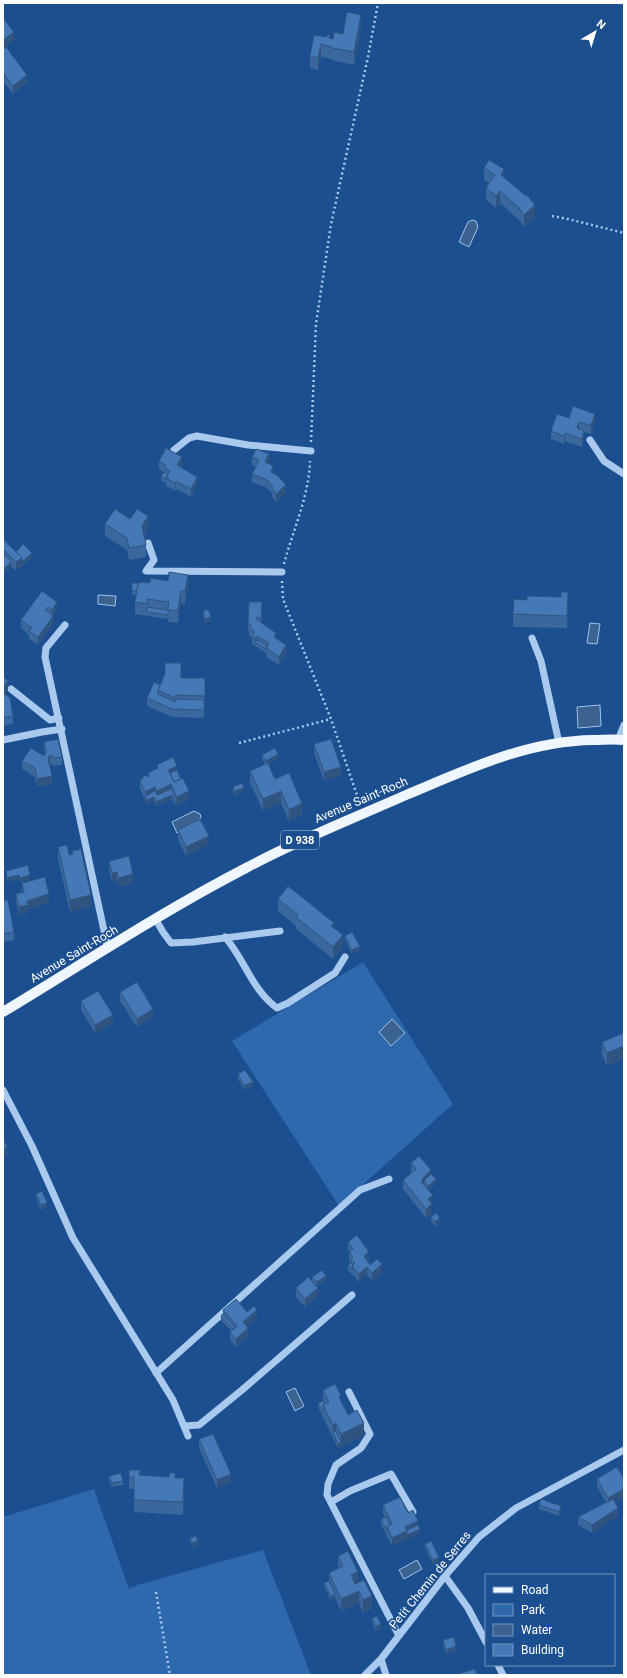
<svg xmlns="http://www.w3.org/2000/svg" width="627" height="1678" font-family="Roboto,sans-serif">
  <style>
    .green { fill: #2e69ad }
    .water { fill: #3c6290; stroke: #9cc4f0 }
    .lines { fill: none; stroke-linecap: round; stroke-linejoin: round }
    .path { stroke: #a9c9ee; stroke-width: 2.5; stroke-dasharray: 2 3; stroke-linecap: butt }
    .minor { stroke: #a9c9ee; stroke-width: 7 }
    .major { stroke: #f0f6ff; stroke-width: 10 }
    .wall { fill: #3a679d }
    .shaded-wall { fill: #305480 }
    .building { fill: #4478b7; stroke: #305480 }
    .labels { text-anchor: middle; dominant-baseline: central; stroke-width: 3.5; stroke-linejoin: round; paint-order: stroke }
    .shield { fill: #1b4f8f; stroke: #bbcadd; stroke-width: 1 }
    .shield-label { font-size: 11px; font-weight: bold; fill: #fff }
    .street-label { font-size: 12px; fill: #fff; stroke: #1b4f8f }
  </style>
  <rect width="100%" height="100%" fill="#1b4f8f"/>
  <!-- green -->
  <path class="green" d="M363,962l90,142 -114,102 -107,-165z
    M94,1489l35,100 8,-4 126,-35 48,125h-308v-158z"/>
  <!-- water -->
  <path class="water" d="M472,220l4,1 2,6 -9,20 -10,-5 9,-20z
    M98,595l18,1 -1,10 -17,-2z
    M590,623l10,1 -3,20 -10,-1z
    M600,705l1,21 -23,2 -1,-21z
    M194,811l6,3 1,3 -2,3 1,2 -23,11 -5,-11z
    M392,1019l13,14 -14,13 -12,-14z
    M295,1388l9,18 -9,5 -9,-19z
    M417,1560l5,9 -18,10 -5,-9z"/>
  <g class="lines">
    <!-- path -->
    <path class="path" d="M552,216l16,3 56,14
      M311,442l5,-118 15,-100 37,-167 10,-54
      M284,564c9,-34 25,-68 26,-103
      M282,581l1,18 48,120 29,85
      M239,743l92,-24
      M156,1592l14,83"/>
    <!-- minor -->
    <path class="minor" d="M590,440l14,21 20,13
      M174,450l15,-12 8,-2 51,9 63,6
      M148,543l6,17 -8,11 136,1
      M65,625l-19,23 -1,9 63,292
      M532,638l9,23 18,82
      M11,689l39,31 9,-2
      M3,740l39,-8 20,-3
      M618,740l6,-15
      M156,920l7,12 8,11 22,-1 87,-11
      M225,937c20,23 27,53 52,71l11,-5 47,-30 10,-16
      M3,1090l29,56 41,92 100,162 15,36
      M156,1373l204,-183 29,-11
      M349,1392l21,42 -9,14 -25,17 -8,19 -1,11 72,141
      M184,1426l15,-1 43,-35 110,-95
      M331,1502l19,-11 41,-17 22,38
      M445,1576l23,32 18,34
      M381,1659l5,16
      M498,1665l5,10
      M365,1675l16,-16 64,-83 34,-39 37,-29 108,-58"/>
    <!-- major -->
    <path class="major" d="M3,1012c81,-49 160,-101 243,-144 52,-28 106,-49 160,-73 60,-25 120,-54 187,-55 10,0 21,-1 31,0"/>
  </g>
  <!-- wall -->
  <path class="wall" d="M361,27l-7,38 -22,-5v-1l-11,-2 -3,13 -8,-2v-12l4,-21 19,4 10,-5z
    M3,50l24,33 -14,11 -10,-13z
    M484,168l20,10 31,39 -11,10 -5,-7 -19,-17 -4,5 -10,-8v-12l3,-5 -5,-3z
    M569,418l26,5 -4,11 -7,-2v7l-2,8 -17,-6 -1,3 -13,-5v-8z
    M252,457l17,5 -1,2 5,10 13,19 -10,9 -4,-5v-4l-5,-5 -15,-6v-8l4,-7 -4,-2z
    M159,461l23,4 -2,2 17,18 -6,12 -15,-8 -1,2 -9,-5v-3l-5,-2v-5l3,-4 -5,-3z
    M130,519l18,10 -4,7 2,9v12l-17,3 -2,-10 -22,-14v-12z
    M3,539l13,13 16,5 -10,9 -6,5 -5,-5 -6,6 -2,-3z
    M188,587l-3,17 -4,-1 -3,20 -10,-1v-3l-33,-5v-12l1,-7h-4v-4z
    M42,591l15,19 -4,6v8l-15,21 -9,-6v-4l-8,-7v-8z
    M568,605l-1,23 -54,-1v-13z
    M203,611l8,10 -6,2 -2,-8z
    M262,611l-1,12 15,15 10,15 -7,12 -13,-8v-4l-14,-9v-6l-3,-2v-4l-1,-1v-8z
    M3,677l5,12 -4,5 9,22v8l-10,2z
    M181,678h24l-1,40 -32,-1 -25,-11v-8l13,-13z
    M44,742l18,15v8l-7,1 -5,-3 -1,1 3,20 -15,3 -2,-10 -13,-8v-8l22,-5 1,-2 -1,-4z
    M314,744l27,31 -17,6 -10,-28z
    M262,755l16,3 -9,6 6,15 27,36 -13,7 -8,-19 -18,8 -13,-28v-12l15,-7 -3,-5z
    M157,765l20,5 12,29 -14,7 -3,-7 -16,7 -2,-5 -7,3 -7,-15v-9l2,-1v-2h5l1,-1v-3l9,-4z
    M233,787l11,5 -9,4 -2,-5z
    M178,830l31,14 -23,12 -8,-17z
    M58,847l11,8h3v-4l19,56 -21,5 -12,-53z
    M109,861l24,22 -15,4 -1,-7 -5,1 -3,-11z
    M6,871l24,8 -10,3 -1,-3 -12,3 -1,-7z
    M22,883l27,20 -21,6v4l-9,2 -3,-13v-8l6,-2z
    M278,899l56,29 9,19 -10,12 -37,-30v-3l-18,-15z
    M3,901l11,31v8l-11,2z
    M345,936l15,14 -8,4 -7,-14z
    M120,992l33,25 -16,10 -17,-26z
    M81,1001l32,22 -18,10 -14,-23z
    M624,1033l-17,33 -5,-12v-12z
    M238,1074l15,12 -9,4 -6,-11z
    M411,1163l20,11 5,10 -8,6 5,13 -1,1v9l-6,5 -23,-29v-9l9,-7 -1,-2z
    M36,1194l11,13 -6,3 -5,-12z
    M431,1217l9,5 -5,5 -4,-6z
    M348,1242l21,18 -1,1 2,4 12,8 -10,8 -5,-6 -8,7 -11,-12v-5l3,-2 -2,-2v-9l-1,-1z
    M312,1277l14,3 -9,6 -5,-5z
    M296,1288l22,8 -13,11 -9,-10z
    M223,1310l24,2 10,6 -10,8 1,10 -12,11 -6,-7v-8l1,-1 -10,-11v-4l2,-2z
    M323,1390l18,11 7,14 16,20 -26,13 -20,-41v-4l5,-2z
    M199,1439l32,43 -14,6 -18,-40z
    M140,1475l35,3 9,13 -1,24 -49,-3v-23h-5v-12z
    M109,1476l14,5v4l-11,2 -3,-7z
    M597,1479h27v19l-9,5 3,13 -26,17 -14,-8v-8l28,-15 -9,-15z
    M383,1505l25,8 10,12 2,8 -28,13 -11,-22v-5l4,-1 -2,-5z
    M539,1505l22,5 -2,6 -20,-7z
    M190,1538l8,7 -6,2 -2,-5z
    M425,1544l14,18 -6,2 -8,-16z
    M338,1556l20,27 14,26 -9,4 -4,-10 -18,8 -6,-13 -4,2 -7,-13v-4l5,-2v-8l9,-5z
    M372,1618l9,10 -5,3 -4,-9z
    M443,1640l13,11 -10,3 -3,-10z"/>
  <!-- shaded-wall -->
  <path class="shaded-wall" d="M361,15v12l-7,38v-13z
    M14,32v8l-11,8v-8z
    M321,44v13l-3,13v-12z
    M27,75v8l-14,11v-8z
    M504,169v12l-3,-6z
    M500,191v12l-4,5v-12z
    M535,205v12l-11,10v-12z
    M595,414v9l-4,11v-9z
    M579,422v8l-2,-2z
    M584,431v8l-2,8v-8z
    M565,433v8l-1,3v-8z
    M269,454v8l-4,9v-9z
    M182,457v8l-5,9v-9z
    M273,466v8l-2,-2z
    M197,477v8l-6,12v-8z
    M176,481v8l-1,2v-8z
    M286,485v8l-10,9v-8z
    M148,516v13l-6,9v-12z
    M5,551v8l-2,2v-8z
    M32,553v4l-10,9 -6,5v-9z
    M11,562v4l-6,6v-4z
    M188,575v12l-3,17v-13z
    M181,591v12l-3,20v-12z
    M57,602v8l-5,8v-8z
    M53,616v8l-15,21v-8z
    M211,617v4l-6,2v-4z
    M257,636v7l-2,-1v-4z
    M286,645v8l-7,12v-8z
    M8,681v8l-5,7v-9z
    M278,754v4l-12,7v-4z
    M50,755v8l-2,4v-9z
    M177,766v8h-9v-4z
    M341,767v8l-17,6v-9z
    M52,776v8l-15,3v-8z
    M171,784v9l-14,6v-8z
    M155,787v9h-10v-4z
    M244,788v4l-9,4v-5z
    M189,791v8l-14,7v-4l2,-1v-4z
    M281,791v12l-18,8v-12z
    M172,795v4l-16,7v-4z
    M154,797v4l-7,3v-4z
    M302,803v12l-13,7v-12z
    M209,836v8l-23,12v-9z
    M117,872v8l-5,1v-8z
    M133,874v9l-15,4v-9z
    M19,875v4l-12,3v-4z
    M30,875v4l-10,3v-4z
    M49,894v9l-21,6v4l-9,2v-8l8,-6z
    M91,895v12l-21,5v-12z
    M334,923v12l-3,-9z
    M343,935v12l-10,12v-12z
    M360,946v4l-8,4v-4z
    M153,1009v8l-16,10v-8z
    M113,1015v8l-18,10v-8z
    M624,1046v13l-17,7v-13z
    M253,1082v4l-9,4v-4z
    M7,1147v8l-4,2v-8z
    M431,1170v9l-7,2v4l-3,5 1,-11z
    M436,1179v5l-8,6v-4z
    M433,1195v8l-5,5v-9z
    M47,1203v4l-6,3v-5z
    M432,1204v9l-6,5v-9z
    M440,1218v4l-5,5v-5z
    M369,1252v8l-5,4v-8z
    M382,1264v9l-10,8v-8z
    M367,1267v8l-8,7v-8z
    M326,1276v4l-9,6v-4z
    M318,1288v8l-13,11v-8z
    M257,1310v8l-14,12v-8z
    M248,1328v8l-12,11v-8z
    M336,1423v13l-3,-3v4v-12z
    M364,1423v12l-26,13v-4l3,-2v-8z
    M231,1474v8l-14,6v-8z
    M184,1478v13l-1,24v-13z
    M624,1489v9l-16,9v-9z
    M561,1506v4l-2,6v-4z
    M618,1508v8l-26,17v-8z
    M418,1521v8l-11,5v6l-15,6v-8l13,-11z
    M420,1529v4l-13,7v-5z
    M198,1541v4l-6,2v-4z
    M439,1557v5l-6,2v-4z
    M358,1572v12l-7,3v-12z
    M359,1591v12l-18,8v-12z
    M335,1594v4l-4,2v-4z
    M372,1596v13l-9,4v-13z
    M381,1624v4l-5,3v-5z
    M456,1646v5l-10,3v-4z"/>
  <!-- building -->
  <path class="building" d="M347,12l14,3 -7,37 -22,-4v-1l-11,-3 -3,14 -8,-2 4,-21 12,2 1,-2h3l-1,3 4,1 1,-7 9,2z
    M3,18l11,14 -11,8z
    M6,47l21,28 -14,11 -10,-13v-23z
    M489,160l15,9 -3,6 25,21 1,-1 8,10 -11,10 -5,-7 -19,-17 -4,5 -10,-8 9,-13 -11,-7z
    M573,406l22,8 -4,11 -12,-3 -2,6 7,3 -2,8 -17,-6 -1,3 -13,-5 6,-17 12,4z
    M166,448l16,9 -5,8 20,12 -6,12 -15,-8 -1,2 -9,-5 4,-7 -6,-3 2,-3 -7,-4z
    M256,449l13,5 -4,8 8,4 -2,6 6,3 9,10 -10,9 -4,-6 1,-1 -6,-7 -15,-6 7,-14 -7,-3z
    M164,472l4,2 -2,5 -5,-3z
    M115,509l15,10 7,-10 11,7 -6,10 4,19 -17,3 -2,-10 -22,-14z
    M3,539l19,19 -6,4 -11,-11 -2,2z
    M23,544l9,9 -10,9v-4l-6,-6z
    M5,555l6,7 -6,6 -2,-3v-8z
    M169,572l19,3 -3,16h-4l-3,20 -10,-1 1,-8 -22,-3v5l-12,-2 3,-19h2v-1l10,1 1,-5 17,3z
    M132,583h8h-2l-1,8h-5z
    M42,591l15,11 -5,8 -4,-3 -3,3 8,6 -15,21 -9,-6 3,-3 -11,-8z
    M561,592h7l-1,24 -54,-2 1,-15 13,1v-4l34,1z
    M249,602h13l-1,16 -5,-1v2l20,14 -2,4 12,8 -7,12 -13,-9 3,-5 -12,-7 -2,2 -3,-2 3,-4 -6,-4 2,-3 -3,-2z
    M147,607l21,3v5l-21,-3z
    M208,609l3,8 -6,2 -2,-8z
    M257,640l10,6 -1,3 -11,-7z
    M165,663h16v15h24v18l-29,-1 -1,3 -17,-8 7,-16z
    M3,677l5,4 -5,6z
    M154,682l6,3 -2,5v4l17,8 1,-3 28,1v10l-32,-1 -25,-11z
    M3,693l7,5 3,18 -10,2z
    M58,739l4,18 -7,1 -5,-3 -2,3 4,18 -15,3 -2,-11 -13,-7 9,-13 13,8 2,-4 -2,-10z
    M331,739l10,28 -17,5 -10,-28z
    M275,748l3,6 -12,7 -4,-6z
    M173,757l4,9 -9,4 6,12 9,-4 6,13 -12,6 -6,-13 -14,7 -2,-4 -10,5 -5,-12 3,-1 -1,-2 4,-2 1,2 2,-1 -1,-3 10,-5 -1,-3z
    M268,763l7,16 14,-6 13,30 -13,7 -8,-19 -18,8 -13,-28z
    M177,770l4,9 -7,3 -4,-9z
    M242,783l2,5 -9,3 -2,-4z
    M171,789l6,12 -2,1 -3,-7 -16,7 -2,-5 -7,3 -2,-4 10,-5 2,4z
    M200,819l9,17 -23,11 -8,-17z
    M67,845l2,10 4,-1 -1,-3 9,-2 10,46 -21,5 -12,-53z
    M129,856l4,18 -15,4 -1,-6 -5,1 -3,-12z
    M28,865l2,10 -10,3 -1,-3 -12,3 -1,-7z
    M45,877l4,17 -22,7 1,4 -9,2 -3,-13 8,-2 -2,-9z
    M288,886l46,37 -3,3 12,9 -10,12 -37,-30 2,-2 -20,-16z
    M8,900l6,32 -11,2v-33z
    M352,932l8,14 -8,4 -7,-14z
    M137,982l16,27 -16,10 -17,-27z
    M98,991l15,24 -18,10 -14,-24z
    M624,1033v13l-17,7 -5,-11z
    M245,1070l8,12 -9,4 -6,-12z
    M3,1138l4,9 -4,2z
    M419,1156l12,14 -9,9 1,1 -2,2 12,13 -5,4 4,5 -6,5 -23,-29 13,-11 -5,-6z
    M431,1174l5,5 -8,7 -4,-5z
    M42,1191l5,12 -6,2 -5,-11z
    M436,1213l4,5 -5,4 -4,-5z
    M357,1235l12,17 -5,4 6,9 7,-6 5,5 -10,9 -5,-6 -8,7 -7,-8 3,-3 -4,-4 2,-2 -4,-5 4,-3 -5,-7z
    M351,1263l2,2 -1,1v4l-4,-5z
    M322,1270l4,6 -9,6 -5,-5z
    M308,1277l10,11 -13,11 -9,-11z
    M236,1299l11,13 7,-6 3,4 -14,12 5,6 -12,11 -6,-7 7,-6 -14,-16z
    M223,1314l12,14 -2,1 -12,-13z
    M335,1384l6,12 -2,1 9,18 9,-5 7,13 -23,11 -5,-11 -3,2 -10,-20 6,-3 -6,-12z
    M324,1401l1,3 -2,1v8l-5,-10z
    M336,1431l5,11 -3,2 -5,-11z
    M213,1434l18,40 -14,6 -18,-41z
    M617,1467l7,12v10l-16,9 -11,-19z
    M129,1470h11l-1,5 30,2 1,-4h5v5h9l-1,24 -49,-2v-23h-5z
    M121,1473l2,8 -11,2 -3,-7z
    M400,1497l8,16 5,-3 5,11 -13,6 2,4 -15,7 -5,-12 5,-2 -9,-19z
    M541,1499l20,7 -2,6 -20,-7z
    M613,1499l5,9 -26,17 -14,-8z
    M386,1517l4,8 -3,1v5l-6,-12z
    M418,1525l2,4 -13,6v-5z
    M196,1536l2,5 -6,2 -2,-5z
    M431,1541l8,16 -6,3 -8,-16z
    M348,1551l10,21 -7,3 4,9 9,-4 8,16 -9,4 -4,-9 -18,8 -12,-26 14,-7 -5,-10z
    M329,1581l6,13 -4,2 -7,-13z
    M377,1616l4,8 -5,2 -4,-8z
    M454,1637l2,9 -10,4 -3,-10z
    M475,1669l2,6h-18l-1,-1z"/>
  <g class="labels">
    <!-- shield labels -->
    <rect class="shield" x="281" y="831" width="38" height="18" rx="3"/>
    <g class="shield-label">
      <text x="300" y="840">D 938</text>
    </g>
    <!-- street labels -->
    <g class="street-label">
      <text transform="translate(361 800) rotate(-23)">Avenue Saint-Roch</text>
      <text transform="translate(74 954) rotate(-31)">Avenue Saint-Roch</text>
      <text transform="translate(430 1580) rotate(-51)">Petit Chemin de Serres</text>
    </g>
  </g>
  <!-- border -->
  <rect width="627" height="1678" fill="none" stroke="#ffffff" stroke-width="8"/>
  <!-- legend -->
  <rect x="485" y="1574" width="130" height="92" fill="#1b4f8f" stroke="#7695bc"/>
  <rect x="493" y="1587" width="20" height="6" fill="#f0f6ff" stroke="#7695bc"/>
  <text x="521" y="1594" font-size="12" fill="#ffffff">Road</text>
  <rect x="493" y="1604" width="20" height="12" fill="#2e69ad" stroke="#7695bc"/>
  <text x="521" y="1614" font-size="12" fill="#ffffff">Park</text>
  <rect x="493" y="1624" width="20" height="12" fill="#3c6290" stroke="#7695bc"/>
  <text x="521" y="1634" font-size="12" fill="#ffffff">Water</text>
  <rect x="493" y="1644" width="20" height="12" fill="#4478b7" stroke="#7695bc"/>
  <text x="521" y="1654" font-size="12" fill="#ffffff">Building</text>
  <!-- north arrow -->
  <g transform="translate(595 32) rotate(38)" stroke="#1b4f8f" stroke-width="3" paint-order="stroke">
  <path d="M0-3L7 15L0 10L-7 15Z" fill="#ffffff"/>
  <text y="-6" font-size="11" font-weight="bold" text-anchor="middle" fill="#ffffff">N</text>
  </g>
</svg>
